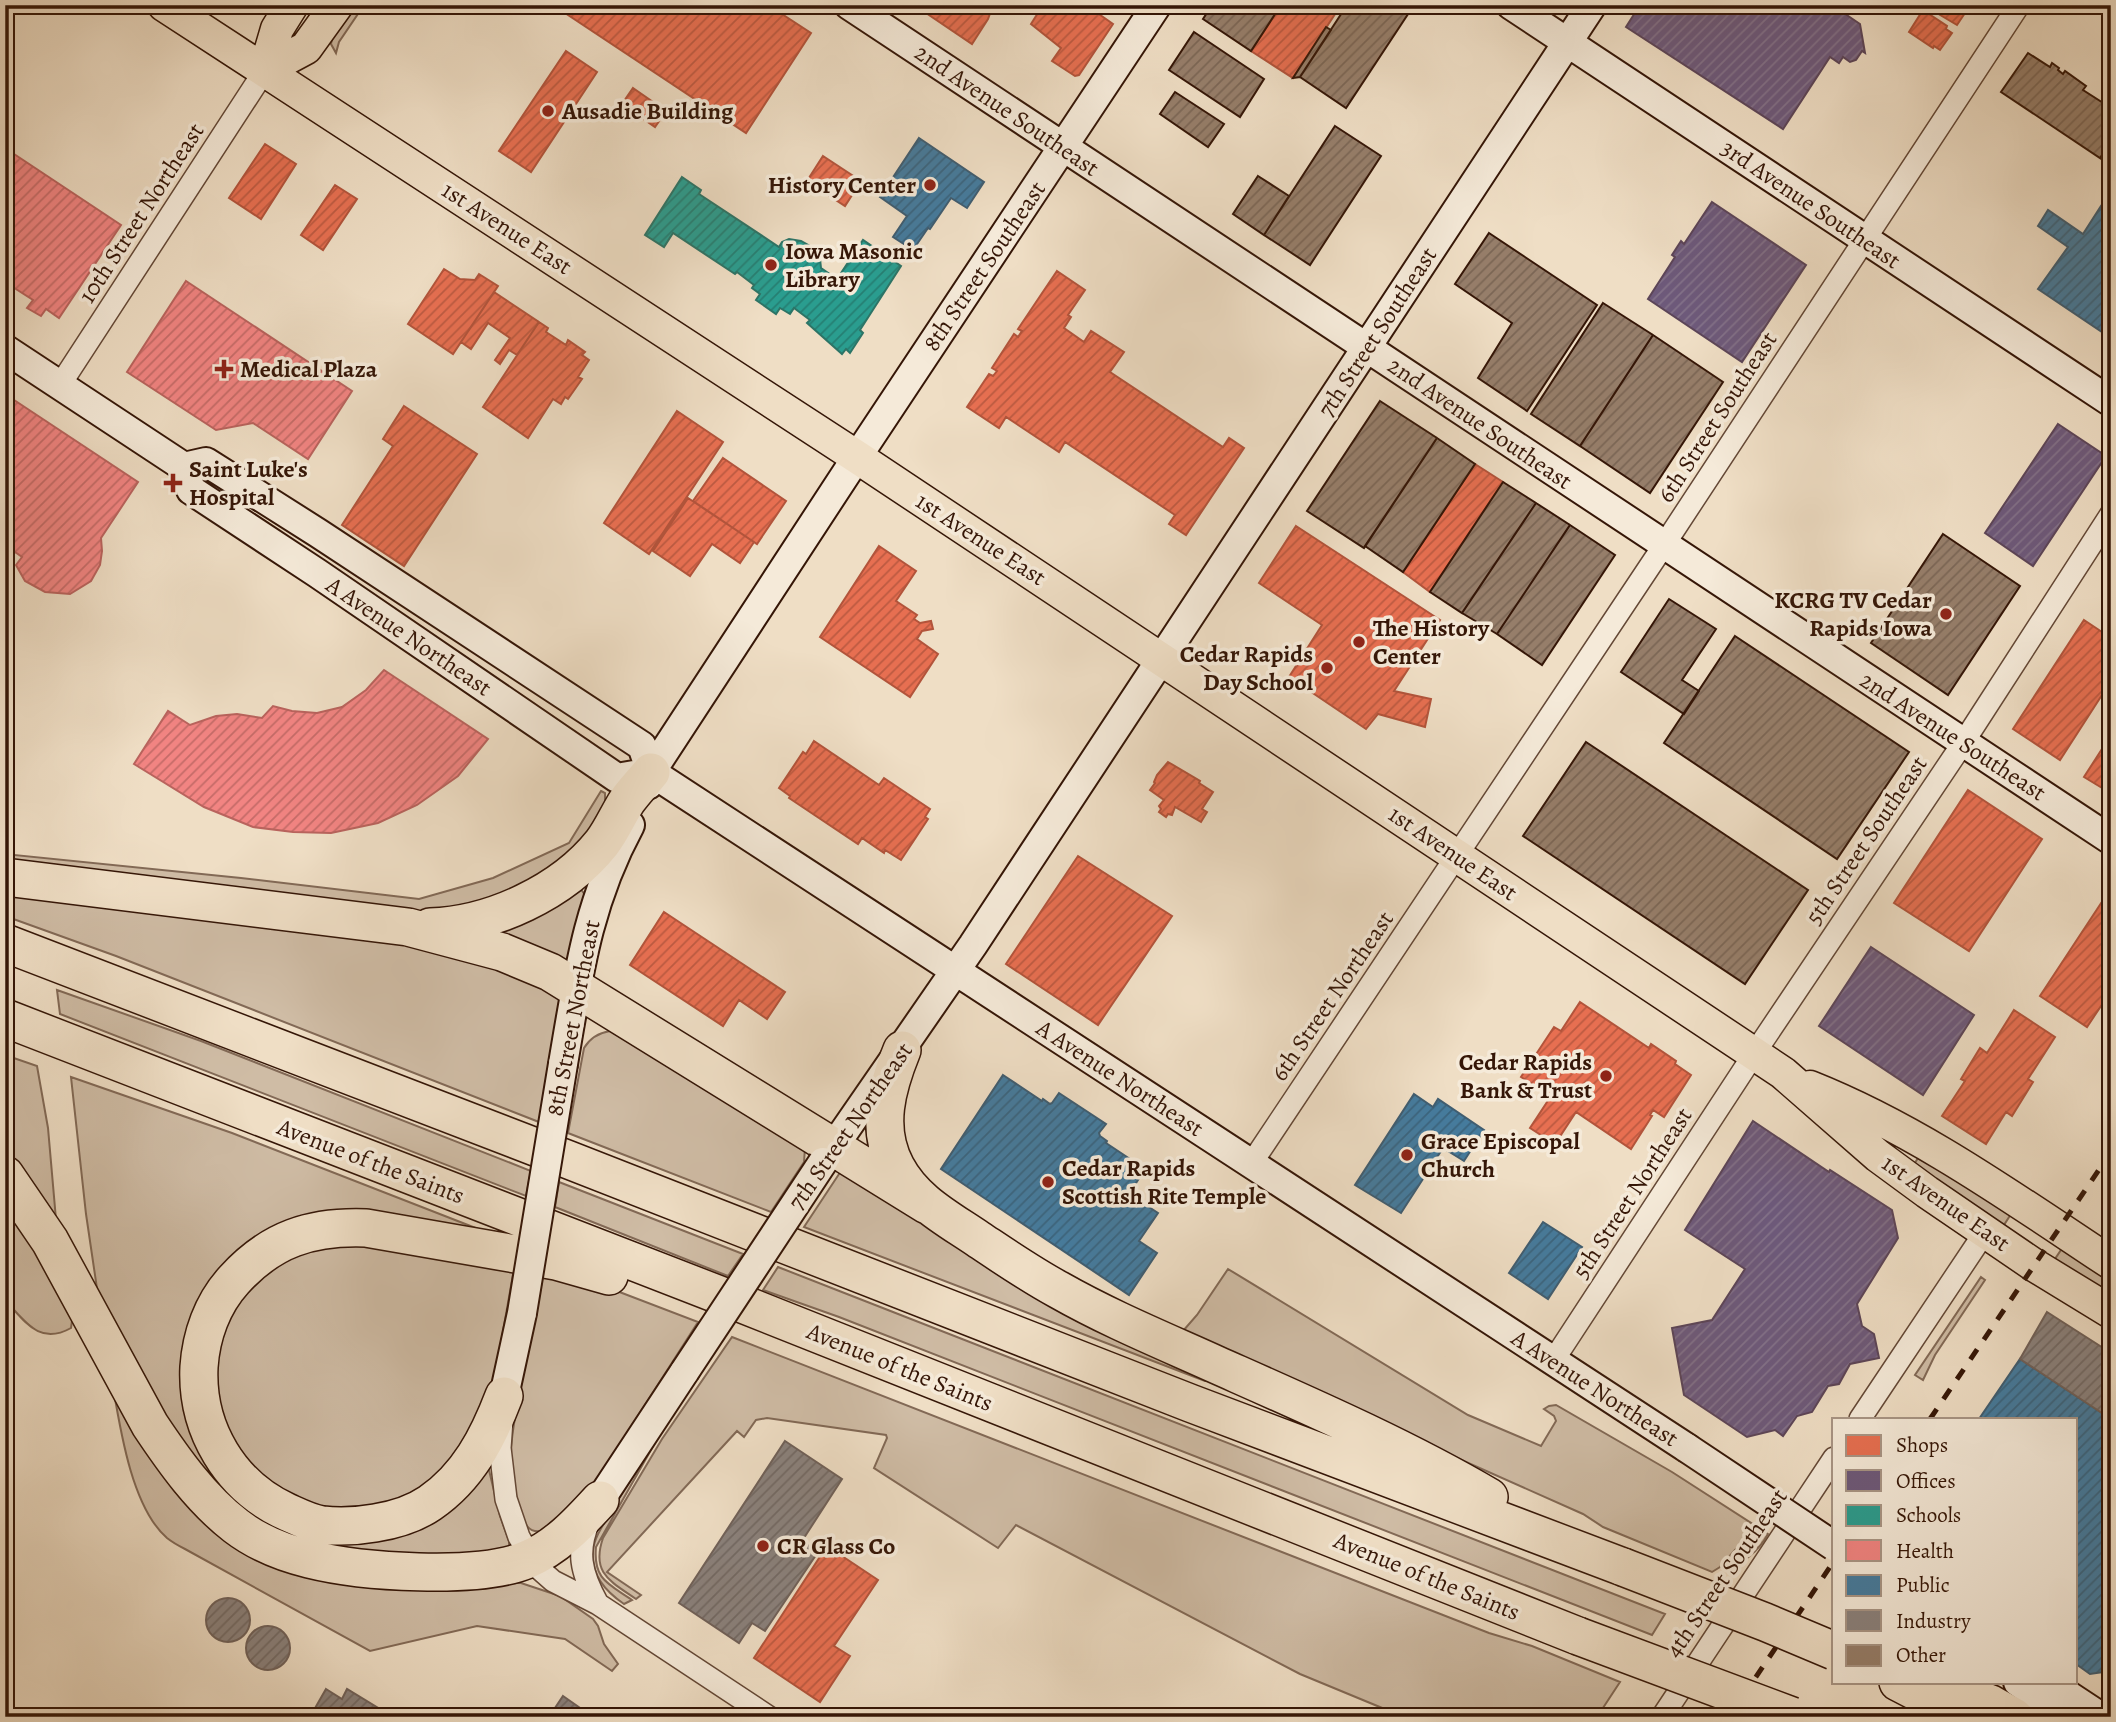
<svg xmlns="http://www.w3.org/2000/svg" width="2116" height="1722" font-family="Alegreya,serif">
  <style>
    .green { fill: #cfbca5; stroke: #826956; stroke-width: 2 }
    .shops { fill: url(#shops-hatch); stroke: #b2543b; stroke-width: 2 }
    .offices { fill: url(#offices-hatch); stroke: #5c4558; stroke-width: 2 }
    .schools { fill: url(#schools-hatch); stroke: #2d7466; stroke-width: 2 }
    .health { fill: url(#health-hatch); stroke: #b9635d; stroke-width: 2 }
    .public { fill: url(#public-hatch); stroke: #405d70; stroke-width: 2 }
    .industry { fill: url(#industry-hatch); stroke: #706159; stroke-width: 2 }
    .building { fill: url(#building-hatch); stroke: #351607; stroke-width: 2 }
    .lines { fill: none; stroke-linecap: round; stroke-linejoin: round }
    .street-casing { stroke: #644836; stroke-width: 24 }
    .secondary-casing { stroke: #351607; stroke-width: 32 }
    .primary-casing { stroke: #351607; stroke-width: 35 }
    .highway-casing { stroke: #351607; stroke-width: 40 }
    .street { stroke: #f5ead9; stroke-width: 21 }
    .secondary { stroke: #f5ead9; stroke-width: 28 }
    .primary { stroke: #efdec5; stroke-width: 32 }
    .highway { stroke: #efdec5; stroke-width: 37 }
    .rail { stroke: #351607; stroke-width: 5; stroke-dasharray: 12 12; stroke-linecap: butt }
    .secondary-bridge-casing { stroke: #351607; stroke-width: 32; stroke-linecap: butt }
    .highway-bridge-casing { stroke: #351607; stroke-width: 40; stroke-linecap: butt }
    .secondary-bridge { stroke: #f5ead9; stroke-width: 28 }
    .highway-bridge { stroke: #efdec5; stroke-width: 37 }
    .poi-dot { fill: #8f2418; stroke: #f5ead9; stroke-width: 2.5 }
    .labels { text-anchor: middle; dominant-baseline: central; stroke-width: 7; stroke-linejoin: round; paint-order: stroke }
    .street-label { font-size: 24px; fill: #351607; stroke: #f5ead9 }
    .poi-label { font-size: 24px; font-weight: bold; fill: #351607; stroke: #f5ead9; text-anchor: start }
  </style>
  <defs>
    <pattern id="shops-hatch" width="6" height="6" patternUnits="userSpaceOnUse" patternTransform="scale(1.75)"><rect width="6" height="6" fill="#e76f51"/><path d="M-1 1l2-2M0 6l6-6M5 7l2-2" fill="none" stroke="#bc5a41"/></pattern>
    <pattern id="offices-hatch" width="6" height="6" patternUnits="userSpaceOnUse" patternTransform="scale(1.75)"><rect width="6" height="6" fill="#6d597a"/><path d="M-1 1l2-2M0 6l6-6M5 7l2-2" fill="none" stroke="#827189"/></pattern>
    <pattern id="schools-hatch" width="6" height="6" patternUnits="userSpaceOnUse" patternTransform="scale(1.75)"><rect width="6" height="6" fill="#2a9d8f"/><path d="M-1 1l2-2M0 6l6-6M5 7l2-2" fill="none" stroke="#257f73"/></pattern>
    <pattern id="health-hatch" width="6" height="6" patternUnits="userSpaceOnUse" patternTransform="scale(1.75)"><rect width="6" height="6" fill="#f28482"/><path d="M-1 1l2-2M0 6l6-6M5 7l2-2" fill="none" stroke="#c56b68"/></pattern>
    <pattern id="public-hatch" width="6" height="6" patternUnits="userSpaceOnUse" patternTransform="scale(1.75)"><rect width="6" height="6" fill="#457b9d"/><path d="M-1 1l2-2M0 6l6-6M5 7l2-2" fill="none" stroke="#3a647e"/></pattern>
    <pattern id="industry-hatch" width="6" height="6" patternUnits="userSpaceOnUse" patternTransform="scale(1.75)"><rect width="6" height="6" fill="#8a817c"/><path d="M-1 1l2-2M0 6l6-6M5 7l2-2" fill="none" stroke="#726964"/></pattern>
    <pattern id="building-hatch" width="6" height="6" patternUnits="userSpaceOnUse" patternTransform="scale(1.75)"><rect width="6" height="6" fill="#967e6a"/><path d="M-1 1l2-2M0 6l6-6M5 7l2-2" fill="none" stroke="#7b6655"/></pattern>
  </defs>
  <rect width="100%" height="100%" fill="#efdec5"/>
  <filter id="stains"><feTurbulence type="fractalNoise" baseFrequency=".00286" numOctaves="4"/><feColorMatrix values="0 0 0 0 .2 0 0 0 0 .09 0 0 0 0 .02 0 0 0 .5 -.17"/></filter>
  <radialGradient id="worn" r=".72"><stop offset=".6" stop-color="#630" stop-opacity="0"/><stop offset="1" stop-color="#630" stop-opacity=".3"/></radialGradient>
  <!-- green -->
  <path class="green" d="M354,5h10l-25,37 -3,11 -5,-9 1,-5z
    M601,791l4,2v20l-5,14 -79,64 -80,23 -436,-47v-13l236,24 178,21 74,-21 76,-35z
    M5,886l445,58 110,52 -21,126 -423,-166 -111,-40z
    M580,888l5,7 -17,71 -80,-32z
    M57,990l144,51 330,130 -5,25 -466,-182z
    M610,1031l195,117 -1,14 -33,50 -203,-79 16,-85c6,-10 14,-15 26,-17z
    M5,1055l32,11 11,62 9,103 -52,-73z
    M71,1077l161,56 277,108 -105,-16 -178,50 -24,162 134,98 152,-69 12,50 9,25v8l-31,8 -111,-2 -105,-24 -79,-77 -83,-145 -14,-95z
    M1918,1158l37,20 56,36 -9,14 -89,-62z
    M841,1171l89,57 281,153h-6l-401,-154z
    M559,1182l184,72 -15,22 -173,-69z
    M5,1193l68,121 -2,14c-32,18 -46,-7 -66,-28z
    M315,1240l200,23 -19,108 -8,30 -44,79 -80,36 -66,-11 -64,-49 -25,-89 28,-75z
    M2063,1247l48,32v17l-58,-34z
    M778,1267l69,27 818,320 -13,21 -813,-318 -76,-27z
    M544,1269l65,19 89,34 -96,150 -21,27 -40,32c-13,2 -17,-8 -20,-19 -6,-18 -11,-38 -10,-58 0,-18 4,-36 7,-53 8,-44 19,-88 26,-132z
    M1228,1269l240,146 73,31 15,-25 -2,-5 -10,-7 5,-3 7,-1 116,67 87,56 -24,22 -15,17 -8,5 -109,-45 -20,-13 -245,-109 -155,-74 14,-16z
    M1981,1277l4,3 -50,75 -12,25 -8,-5z
    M732,1337l757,296 43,13 88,36 -23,35h-199l-11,-7 -87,-36 -284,-149 -18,23 -124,-80 13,-30 -1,-3 -119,-17 -11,2 -12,17 -7,-6 -130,141 34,23 -5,4c-26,-18 -45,-26 -33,-61l59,-99z
    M111,1375l109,152 271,55 30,1 39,13 33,23 5,7 6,18 14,20 -6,7 -47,-32 -88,-13 -107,25 -185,-102c-6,-3 -13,-7 -18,-11 -37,-32 -48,-117 -56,-163z
    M660,1434l-64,113c-3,33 13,37 36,53l-8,4c-19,-13 -33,-29 -31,-53 1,-14 11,-27 18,-39 15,-27 32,-52 49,-78z
    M1763,1531l5,3c-10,18 -24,29 -43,36z"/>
  <!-- shops -->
  <path class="shops" d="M553,5h215l43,28 -65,100z
    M931,5h62l-5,14 -16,25 -46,-31z
    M1043,5h43l27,19 -34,51 -4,1 -23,-15 9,-13 -30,-24z
    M1281,5h60l-48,73 -42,-27z
    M1966,5l3,2 -12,18 -32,-19z
    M1923,10l24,16 -1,3 6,4 -12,17 -6,-4 -1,2 -24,-16z
    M566,51l31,21 -66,100 -32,-21z
    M633,88l33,23 -11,16 -33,-23z
    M265,144l31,20 -35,55 -32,-21z
    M823,156l38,25 -16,25 -38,-25z
    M335,185l22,14 -34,51 -22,-15z
    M444,269l16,10 15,1 4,-6 19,12 -45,68 -45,-30z
    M1057,271l28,19 -17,25 3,2 -7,11 20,14 7,-11 33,21 -14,20 113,75 6,-9 15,10 -58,87 -17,-11 6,-9 -110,-73 -6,10 -53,-35 -7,11 -32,-21 22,-33 4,2 4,-5 -5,-3 22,-34 4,3 4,-6 -4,-2z
    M494,292l45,30 -22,33 -8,-5 -9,14 -5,-4 15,-22 -22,-15 -17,26 -10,-7z
    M539,322l9,6 -2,4 20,13 2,-5 17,12 -3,3 7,5 -11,17 4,2 -14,20 -3,-2 -4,7 -8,-5 -25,39 -45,-31z
    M404,406l73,48 -73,112 -62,-41 51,-79 -10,-7z
    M677,411l46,31 -74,112 -45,-31z
    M723,458l63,43 -29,43 -64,-43z
    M1475,464l28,18 -73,110 -27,-20z
    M688,498l66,44 -14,21 -28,-19 -22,32 -37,-25z
    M1296,526l144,94 -46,71 37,8 -6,28 -47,-13 -12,15 -77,-52 33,-52 -63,-42z
    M879,546l37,25 -20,30 21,14 -3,4 6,4 11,-2 2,8 -11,2 -5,8 21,15 -28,43 -90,-60z
    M2084,620l27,18v43l-51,79 -47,-31z
    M2111,735v50l-4,6 -23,-14z
    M814,741l65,44 5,-7 46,31 -5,8 3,2 -27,41 -16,-10 -1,3 -22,-15 -4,6 -69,-46 1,-2 -11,-8 24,-36 3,2z
    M1168,762l32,19 -1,2 14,9 -11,17 5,3 -6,10 -26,-15 -3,8 -4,-1 -2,3 -7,-5 2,-3 -2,-3 5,-6 -14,-10 5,-7 -1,-1 3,-7z
    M1968,790l74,49 -73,112 -75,-48z
    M1078,856l94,60 -74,109 -92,-61z
    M2111,888v103l-24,36 -47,-31z
    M664,912l121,80 -18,27 -28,-19 -16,26 -93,-61z
    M1580,1002l69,46 2,-4 25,17 -1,3 16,11 -27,42 -11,-7 -3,5 2,1 -21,33 -55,-37 -21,32 -25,-16 21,-32 -30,-19 33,-50 7,4z
    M2014,1010l41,27 -27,42 5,3 -21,34 -6,-4 -20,32 -44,-28 23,-35 -4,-2 19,-31 7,5z
    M827,1546l51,34 -44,66 16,10 -30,46 -66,-44z"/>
  <!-- offices -->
  <path class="offices" d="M1640,5h192l28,19 5,29 -3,-2 -6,9 -6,2 -7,-5 -4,6 -9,-6 -47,72 -157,-102z
    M1712,202l94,63 -64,97 -94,-63 27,-42 -3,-2 9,-14 3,3z
    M2058,424l48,32 -73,110 -48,-33z
    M1871,947l103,68 -51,80 -104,-69z
    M1753,1121l76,51 1,-2 62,40 6,28 -41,66 5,22 12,8 5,24 -29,6 -11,20 -11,2 -16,26 -15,4 -14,20 -8,-6 -28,7 -63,-42 -12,-67 40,-8 33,-51 -60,-39z"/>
  <!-- schools -->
  <path class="schools" d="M682,177l19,13 -2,4 80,53 3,-5 7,-3 12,2 9,5 10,13 1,9 16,11 26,-39 38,26 -41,64 3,3 -13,20 -4,-4 -4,5 -35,-31 3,-3 -16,-12 -4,6 -10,-6 -4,6 -20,-14 4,-6 -8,-6 2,-3 -17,-13 -2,2 -62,-41 -9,14 -19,-12z"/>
  <!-- health -->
  <path class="health" d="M5,148l116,77 -62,93 -13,-9 -5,7 -14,-8 6,-8 -28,-18z
    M186,281l166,110 -44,68 -55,-36 -37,7 -89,-58z
    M5,394l133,88 -37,56 1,13 -2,14 -9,16 -21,13 -25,-2 -20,-11 -9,-16 6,-8 -7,-5 -10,16z
    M384,670l104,69 -30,37 -41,29 -39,18 -47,10 -38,-1 -40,-5 -49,-20 -70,-43 34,-53 22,14 26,-9 21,-2 25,4 11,-12 19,5 25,2 25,-6 24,-17z"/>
  <!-- public -->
  <path class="public" d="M919,138l65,44 -17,26 -16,-10 -21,31 -2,-1 -15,22 -20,-13 14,-21 -27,-19z
    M2101,206l8,6 2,-2v128l-73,-49 30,-42 -30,-21 10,-16 35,24z
    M1003,1075l39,26 1,-2 7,5 2,-1 7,-10 47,31 -7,9 1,3 7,5 -1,2 39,26 -16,25 29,19 -19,28 18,12 -28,42 -188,-126z
    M1414,1094l19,13 5,-8 46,31 -20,31 -21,-13 -42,65 -46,-28z
    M1543,1222l39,25 -34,52 -39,-26z
    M2020,1359l91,60v252l-21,3 -14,-10v-245h-97z"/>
  <!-- industry -->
  <path class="industry" d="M2047,1312l64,41v66l-91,-60z
    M785,1441l57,38 -40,62 16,11 -53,79 -13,-8 -13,20 -60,-40z
    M206 1620a22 22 0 1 1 44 0a22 22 0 1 1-44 0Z
    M246 1648a22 22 0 1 1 44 0a22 22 0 1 1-44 0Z
    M326,1689l16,10 5,-10 46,28h-83z
    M563,1696l30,21h-44z"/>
  <!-- building -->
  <path class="building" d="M1212,5h69l-30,46 -48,-32z
    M1347,5h67l-68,103 -46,-31z
    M1326,27l5,3 -31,47 -7,1z
    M1194,32l70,47 -24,38 -71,-47z
    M2028,53l22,14 2,-4 7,5 -1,2 5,4 2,-3 21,15 -3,4 28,18v34l-11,16 -99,-66z
    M1175,92l49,32 -16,23 -48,-33z
    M1335,126l46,30 -71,109 -46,-30z
    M2111,142v24l-11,-8z
    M1258,176l31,20 -25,39 -31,-21z
    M1489,233l108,72 -70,106 -49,-33 34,-55 -57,-39z
    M1603,303l50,32 -73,111 -49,-32z
    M1653,335l70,47 -73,111 -70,-47z
    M1380,401l57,37 -73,110 -57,-37z
    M1437,438l38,26 -72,108 -38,-26z
    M1503,482l33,21 -74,110 -32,-21z
    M1536,503l34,22 -73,109 -35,-21z
    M1570,525l45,30 -73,110 -45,-31z
    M1943,534l77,52 -72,109 -77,-52z
    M1669,599l47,30 -34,51 17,11 -15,23 -63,-42z
    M1735,636l174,116 -72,107 -173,-116z
    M1586,742l222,148 -63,94 -222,-148z"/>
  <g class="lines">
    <defs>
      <path id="street" d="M60,385l205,-315
        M1251,1164l413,-619 355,-540
        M1553,1361l201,-307 209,-311 148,-229
        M1860,1419l125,-187
        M502,1420l-2,28 6,51 13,38 17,29 17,15 45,23 171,113
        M591,1517c-16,34 -10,56 7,87
        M1662,1717l172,-259"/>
      <path id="secondary" d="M849,5l1262,835
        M1511,5l600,397
        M5,349l179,118 7,23 126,83 300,205 34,-6
        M184,467l22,-5 112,71 324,213 9,26 1036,676
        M648,785l3,-13 206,-315 300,-452
        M563,1064c15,-87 24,-160 67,-239
        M823,1162l150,-217 619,-940
        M504,1396l18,-83
        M600,1500l85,-129
        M2018,1682l43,30
        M2048,1682l53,35"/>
      <path id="primary" d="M164,5l693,452 926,616 95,83 49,36 107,73 77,47
        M265,70l41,-22 31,-43
        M265,70l12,-41 15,-24
        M1810,1087c108,43 204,112 301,176"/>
      <path id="highway" d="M5,877l403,50 94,25 48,20 377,233
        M430,927c62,-2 133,-35 172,-84 10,-13 16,-28 25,-42 7,-10 16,-19 24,-29
        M5,943l564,217 621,243 433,164
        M5,1018l730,283 843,335
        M902,1050c-15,37 -27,78 -6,117 18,34 51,51 82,72 27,18 53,36 81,51 51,29 105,51 158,75 90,40 187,82 272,132
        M5,1175l45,66 100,184c24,36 51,74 86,101 21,16 48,27 73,33 52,13 168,21 217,1 30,-12 53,-37 74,-60
        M504,1396c-16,42 -36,81 -74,107 -16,11 -36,17 -55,20 -17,3 -35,4 -53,2 -12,-2 -24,-8 -35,-13 -57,-26 -91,-83 -88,-145 2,-31 13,-63 35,-87 37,-41 77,-54 132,-52l190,33 53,15
        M1898,1682l54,28
        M1934,1682l57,22 23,13"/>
    </defs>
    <!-- street casing -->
    <use href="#street" class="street-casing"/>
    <!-- secondary casing -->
    <use href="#secondary" class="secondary-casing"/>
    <!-- primary casing -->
    <use href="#primary" class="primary-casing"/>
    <!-- highway casing -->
    <use href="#highway" class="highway-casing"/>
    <!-- street -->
    <use href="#street" class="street"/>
    <!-- secondary -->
    <use href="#secondary" class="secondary"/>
    <!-- primary -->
    <use href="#primary" class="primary"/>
    <!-- highway -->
    <use href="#highway" class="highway"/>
    <!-- rail -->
    <path class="rail" d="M1930,1419l181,-267
      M1729,1717l105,-156"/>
    <defs>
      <path id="secondary-bridge" d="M522,1313l41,-249
        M685,1371l138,-209
        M1687,1448l147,98"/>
      <path id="highway-bridge" d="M1623,1567l142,55 69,29
        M1578,1636l214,80"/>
    </defs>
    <!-- secondary-bridge casing -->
    <use href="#secondary-bridge" class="secondary-bridge-casing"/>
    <!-- highway-bridge casing -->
    <use href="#highway-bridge" class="highway-bridge-casing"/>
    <!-- secondary-bridge -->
    <use href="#secondary-bridge" class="secondary-bridge"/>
    <!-- highway-bridge -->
    <use href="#highway-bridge" class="highway-bridge"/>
  </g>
  <!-- markers -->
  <g class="poi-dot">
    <circle cx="548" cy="111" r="7"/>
    <circle cx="930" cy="185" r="7"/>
    <circle cx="771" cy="265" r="7"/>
    <path d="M220.5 358.5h7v7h7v7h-7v7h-7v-7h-7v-7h7z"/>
    <path d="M169.5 472.5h7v7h7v7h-7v7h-7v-7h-7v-7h7z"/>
    <circle cx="1946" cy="614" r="7"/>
    <circle cx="1359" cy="642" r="7"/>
    <circle cx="1327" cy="668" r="7"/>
    <circle cx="1606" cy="1076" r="7"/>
    <circle cx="1407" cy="1155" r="7"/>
    <circle cx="1048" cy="1182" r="7"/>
    <circle cx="763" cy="1546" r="7"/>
  </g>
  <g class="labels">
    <!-- street labels -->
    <g class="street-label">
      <text transform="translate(1007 110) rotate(34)">2nd Avenue Southeast</text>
      <text transform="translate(1811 204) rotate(34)">3rd Avenue Southeast</text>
      <text transform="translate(141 213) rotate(-57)">10th Street Northeast</text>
      <text transform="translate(507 228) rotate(33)">1st Avenue East</text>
      <text transform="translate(984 266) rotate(-56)">8th Street Southeast</text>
      <text transform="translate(1377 332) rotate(-57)">7th Street Southeast</text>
      <text transform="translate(1717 417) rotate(-57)">6th Street Southeast</text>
      <text transform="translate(1480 423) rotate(34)">2nd Avenue Southeast</text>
      <text transform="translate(981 539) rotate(33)">1st Avenue East</text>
      <text transform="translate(409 636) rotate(34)">A Avenue Northeast</text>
      <text transform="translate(1953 736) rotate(33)">2nd Avenue Southeast</text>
      <text transform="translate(1866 840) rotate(-56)">5th Street Southeast</text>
      <text transform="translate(1453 853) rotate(34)">1st Avenue East</text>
      <text transform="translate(1332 996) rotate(-56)">6th Street Northeast</text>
      <text transform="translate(573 1018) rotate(-79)">8th Street Northeast</text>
      <text transform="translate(1120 1078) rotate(33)">A Avenue Northeast</text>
      <text transform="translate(850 1126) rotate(-55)">7th Street Northeast</text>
      <text transform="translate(371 1161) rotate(21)">Avenue of the Saints</text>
      <text transform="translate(1632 1193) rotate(-57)">5th Street Northeast</text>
      <text transform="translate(1946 1203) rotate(35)">1st Avenue East</text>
      <text transform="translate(900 1367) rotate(22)">Avenue of the Saints</text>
      <text transform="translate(1595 1388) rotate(33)">A Avenue Northeast</text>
      <text transform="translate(1726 1573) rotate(-56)">4th Street Southeast</text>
      <text transform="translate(1427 1576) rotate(22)">Avenue of the Saints</text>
    </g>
    <!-- poi labels -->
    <g class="poi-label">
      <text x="562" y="111">Ausadie Building</text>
      <text x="916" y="185" text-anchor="end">History Center</text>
      <text x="785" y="251">Iowa Masonic<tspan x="785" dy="28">Library</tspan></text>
      <text x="240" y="369">Medical Plaza</text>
      <text x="189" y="469">Saint Luke's<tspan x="189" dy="28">Hospital</tspan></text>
      <text x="1932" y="600" text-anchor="end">KCRG TV Cedar<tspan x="1932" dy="28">Rapids Iowa</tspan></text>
      <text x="1373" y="628">The History<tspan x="1373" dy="28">Center</tspan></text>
      <text x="1313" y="654" text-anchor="end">Cedar Rapids<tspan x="1313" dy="28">Day School</tspan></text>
      <text x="1592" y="1062" text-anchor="end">Cedar Rapids<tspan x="1592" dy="28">Bank &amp; Trust</tspan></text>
      <text x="1421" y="1141">Grace Episcopal<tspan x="1421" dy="28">Church</tspan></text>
      <text x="1062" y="1168">Cedar Rapids<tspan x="1062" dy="28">Scottish Rite Temple</tspan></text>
      <text x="777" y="1546">CR Glass Co</text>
    </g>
  </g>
  <!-- margin -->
  <rect width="2116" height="1722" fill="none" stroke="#efdec5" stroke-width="28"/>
  <rect x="7" y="7" width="2102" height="1708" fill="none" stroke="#351607" stroke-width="3.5"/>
  <rect x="14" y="14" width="2088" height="1694" fill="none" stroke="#351607" stroke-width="2"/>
  <!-- legend -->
  <rect x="1832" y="1418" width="245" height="266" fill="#f5ead9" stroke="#a89585" stroke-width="2"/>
  <rect x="1846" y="1435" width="35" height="21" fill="#e76f51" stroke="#a89585" stroke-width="2"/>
  <text x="1896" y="1452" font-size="21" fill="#351607">Shops</text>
  <rect x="1846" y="1470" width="35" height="21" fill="#6d597a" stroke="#a89585" stroke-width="2"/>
  <text x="1896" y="1488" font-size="21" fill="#351607">Offices</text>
  <rect x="1846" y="1505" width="35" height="21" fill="#2a9d8f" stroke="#a89585" stroke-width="2"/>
  <text x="1896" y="1522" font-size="21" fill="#351607">Schools</text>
  <rect x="1846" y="1540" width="35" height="21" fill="#f28482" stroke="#a89585" stroke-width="2"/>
  <text x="1896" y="1558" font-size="21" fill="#351607">Health</text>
  <rect x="1846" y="1575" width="35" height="21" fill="#457b9d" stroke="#a89585" stroke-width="2"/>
  <text x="1896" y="1592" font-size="21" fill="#351607">Public</text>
  <rect x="1846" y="1610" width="35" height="21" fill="#8a817c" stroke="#a89585" stroke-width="2"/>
  <text x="1896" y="1628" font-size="21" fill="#351607">Industry</text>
  <rect x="1846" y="1645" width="35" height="21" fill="#967e6a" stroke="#a89585" stroke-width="2"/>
  <text x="1896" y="1662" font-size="21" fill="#351607">Other</text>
  <rect width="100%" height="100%" filter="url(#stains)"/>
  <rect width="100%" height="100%" fill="url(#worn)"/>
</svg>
